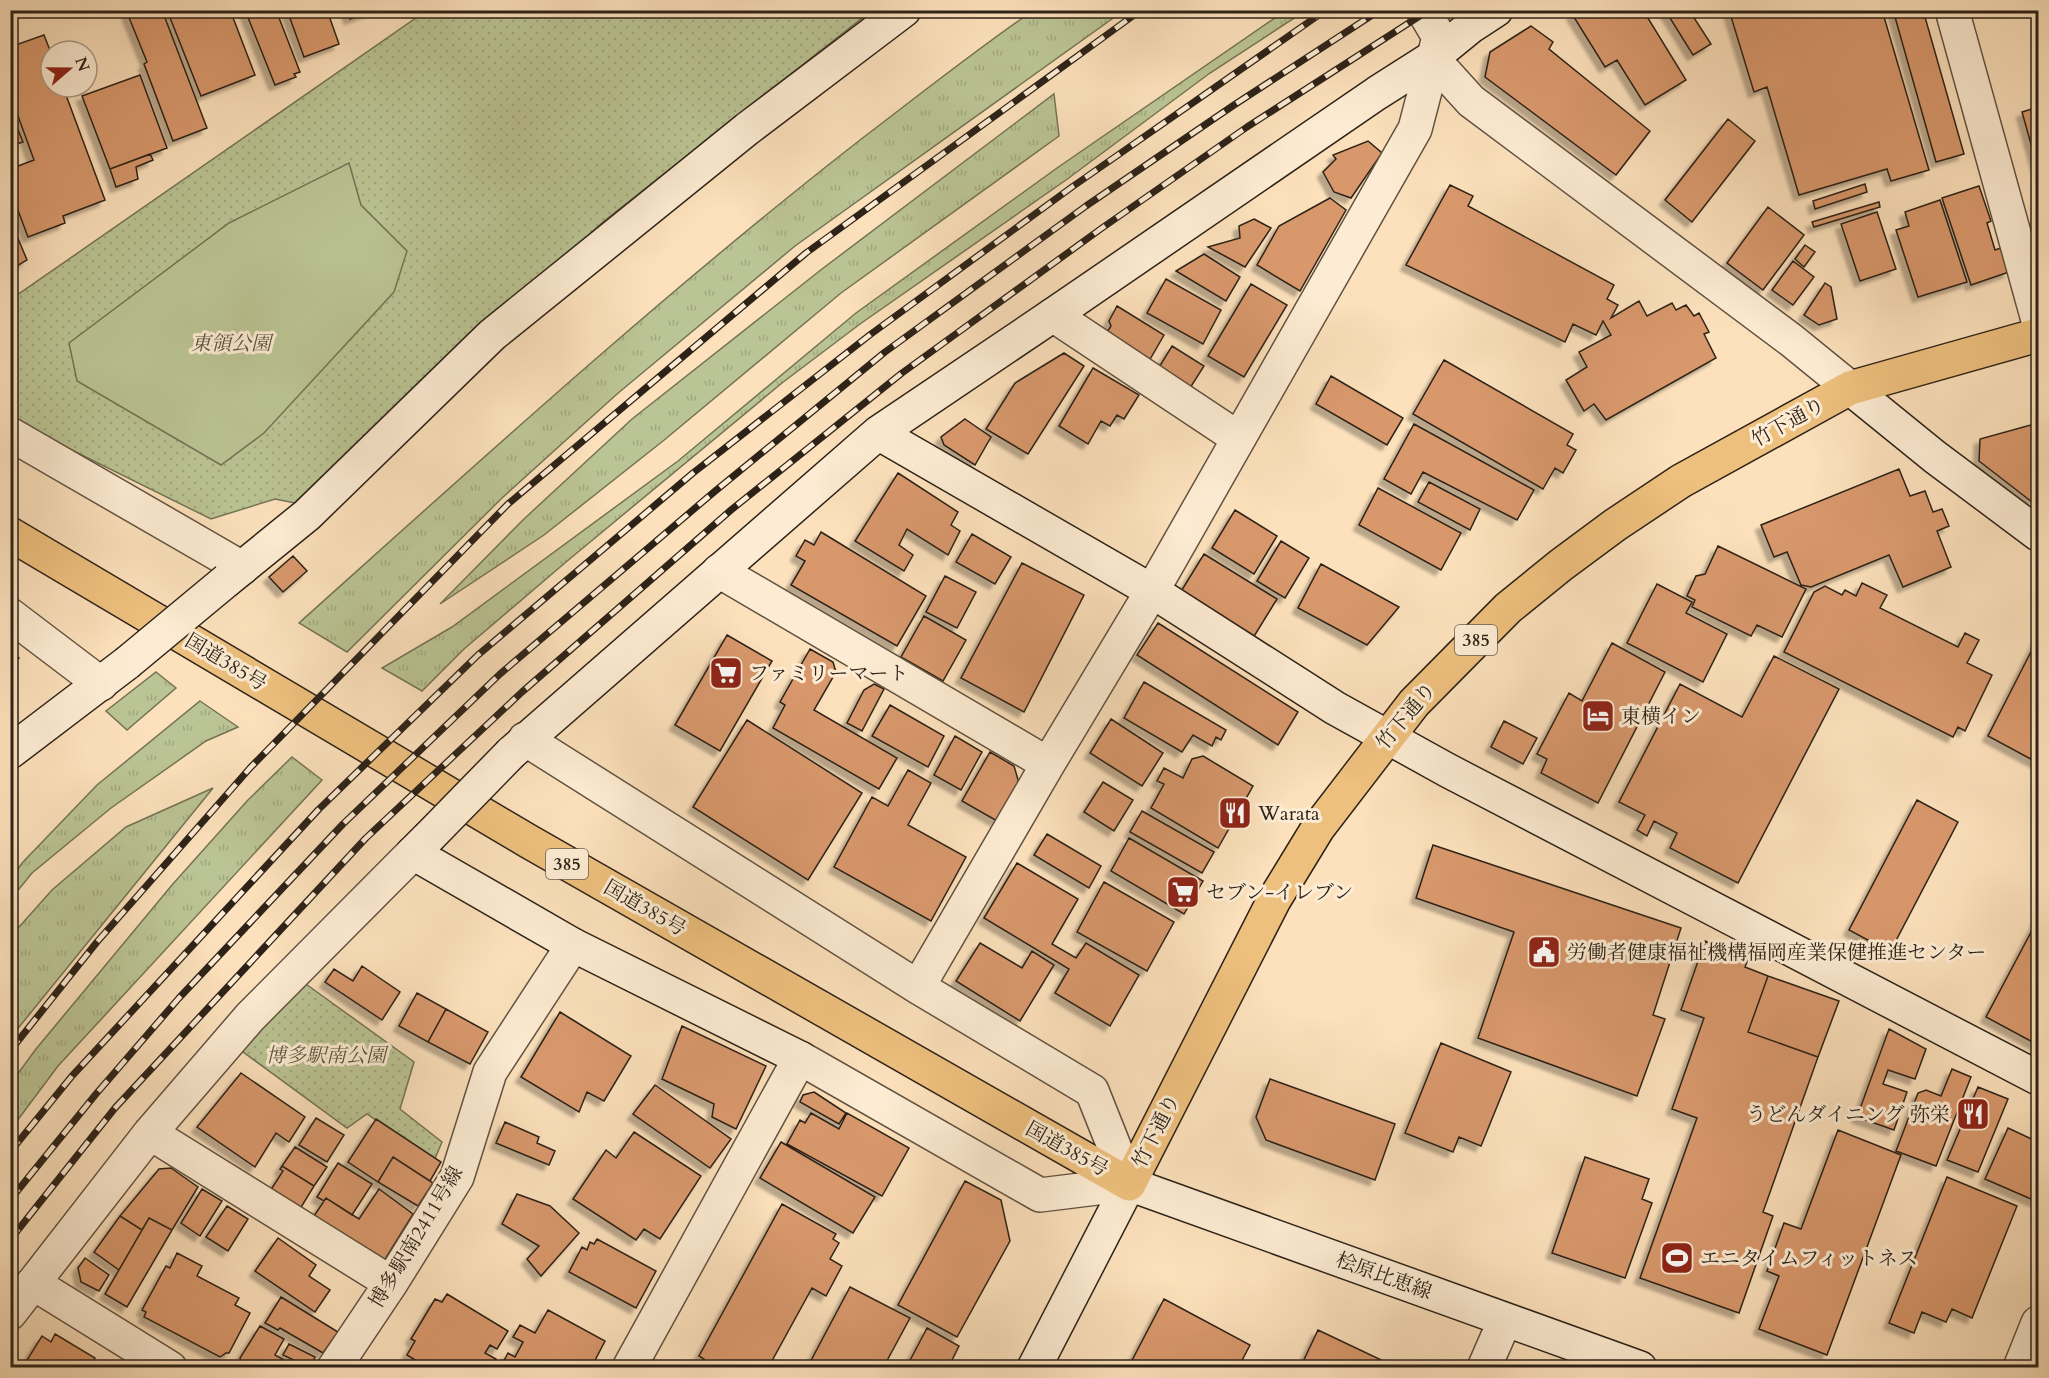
<svg xmlns="http://www.w3.org/2000/svg" width="2049" height="1378" font-family="Cardo,'Noto Serif JP',serif">
  <style>
    .grass { fill: url(#grass-tufts); stroke: #747356; stroke-width: 1.5 }
    .park { fill: url(#park-dots); stroke: #747356; stroke-width: 1.5 }
    .garden { fill: #bbc494; stroke: #747356; stroke-width: 1.5 }
    .building { fill: #d8986c; stroke: #2d2218; stroke-width: 1.5; filter: url(#shadow) }
    .lines { fill: none; stroke-linecap: round; stroke-linejoin: round }
    .street-casing { stroke: #615241; stroke-width: 36 }
    .secondary-casing { stroke: #2d2218; stroke-width: 36 }
    .highway-casing { stroke: #2d2218; stroke-width: 36 }
    .street { stroke: #fdecd3; stroke-width: 33 }
    .secondary { stroke: #fdecd3; stroke-width: 33 }
    .highway { stroke: #eec07e; stroke-width: 33 }
    .rail-casing { stroke: #2d2218; stroke-width: 7 }
    .rail { stroke: #fdecd3; stroke-width: 4.5; stroke-dasharray: 14; stroke-linecap: butt }
    .secondary-bridge-casing { stroke: #2d2218; stroke-width: 36; stroke-linecap: butt }
    .secondary-bridge { stroke: #fdecd3; stroke-width: 33 }
    .labels { text-anchor: middle; dominant-baseline: central; stroke-width: 6; stroke-linejoin: round; paint-order: stroke }
    .shield { fill: #fdecd3; stroke: #6b5f50; stroke-width: 1.5 }
    .shield-label { font-size: 18px; font-weight: bold; fill: #2d2218 }
    .park-label { font-size: 20px; font-style: italic; fill: #58533d; stroke: #fdecd3 }
    .street-label { font-size: 20px; fill: #2d2218; stroke: #fdecd3 }
    .poi-label { font-size: 20px; fill: #2d2218; stroke: #fdecd3; text-anchor: start }
  </style>
  <defs>
    <pattern id="grass-tufts" width="24" height="20" patternUnits="userSpaceOnUse" patternTransform="scale(1.5)"><rect width="24" height="20" fill="#bbc494"/><path d="M3 7l-1-3M5 7V3M7 7l1-3M15 17l-1-3M17 17v-4M19 17l1-3" fill="none" stroke="#a1a87f"/></pattern>
    <pattern id="park-dots" width="8" height="8" patternUnits="userSpaceOnUse" patternTransform="scale(1.5)"><rect width="8" height="8" fill="#bbc494"/><path d="M2 2h.1M6 6h.1" fill="none" stroke="#a1a87f" stroke-width="1.8" stroke-linecap="round"/></pattern>
    <filter id="shadow"><feDropShadow dx="-5.5" dy="5.5" stdDeviation="1.5" flood-color="#0004"/></filter>
  </defs>
  <rect width="100%" height="100%" fill="#fce1bc"/>
  <filter id="stains"><feTurbulence type="fractalNoise" baseFrequency=".00333" numOctaves="4"/><feColorMatrix values="0 0 0 0 .2 0 0 0 0 .09 0 0 0 0 .02 0 0 0 .5 -.17"/></filter>
  <radialGradient id="worn" r=".72"><stop offset=".6" stop-color="#630" stop-opacity="0"/><stop offset="1" stop-color="#630" stop-opacity=".3"/></radialGradient>
  <!-- grass -->
  <path class="grass" d="M1034,10l89,1 -328,235 -178,148 -115,104 -155,154 -48,-29c184,-165 366,-331 561,-483 58,-44 114,-89 174,-130z
    M1285,11h20l-95,62 -144,107 -206,144 -78,59 -216,179 -102,87 -42,42 -40,-23 70,-41 226,-166 178,-148 201,-145z
    M1054,94l5,42 -218,157 -178,148 -119,94 -104,69 84,-85 108,-100 190,-150z
    M156,672l20,16 -49,42 -21,-19z
    M200,701l38,26 -32,14 -95,67 -79,65 -21,26v-21l12,-16 74,-77z
    M292,757l30,23 -264,286 -47,63v-46l25,-34 136,-164 75,-84z
    M213,788l-202,249v-101l41,-46 74,-63z"/>
  <!-- park -->
  <path class="park" d="M426,11h445l-267,210 -309,282 -20,-4 -64,20 -200,-99 -1,-120z
    M292,974l122,88 -14,47 42,33 -8,19 -67,-47 -20,14 -119,-87z"/>
  <!-- garden -->
  <path class="garden" d="M349,163l12,42 46,46 -13,41 -130,141 -43,32 -144,-84 -8,-38 160,-120z"/>
  <!-- building -->
  <path class="building" d="M126,10h36l45,118 -34,13 -29,-77 3,-2z
    M167,10h60l2,6 3,-1 23,60 -54,21z
    M245,10h31l24,62 -6,2 2,3 -21,8z
    M287,10h40l12,34 -35,13z
    M347,10h26l-23,9z
    M1578,10h65l43,70 -41,25 -28,-45 -12,7 -33,-53z
    M1665,10h24l22,34 -18,11z
    M1729,10h153l47,160 -38,11 -4,-12 -88,26 -32,-108 -13,5z
    M1893,10h30l41,144 -28,8z
    M1531,26l22,16 -4,7 101,82 -34,44 -131,-98 5,-25z
    M44,35l7,18v34h12l42,113 -42,16 2,7 -37,14 -18,-48v-20l24,-9 -24,-66v-47z
    M140,75l27,73 -57,21 -28,-73z
    M2038,107v62l-16,-57z
    M10,110l13,32 -13,4z
    M1728,119l27,22 -63,81 -27,-22z
    M1368,141l14,12 -31,45 -17,-6 -11,-20 13,-13 -3,-4z
    M150,154l3,6 -17,7 2,12 -22,8 -6,-18z
    M1865,184l2,8 -52,17 -2,-8z
    M1450,185l23,11 -5,10 146,79 -7,14 11,6 -7,13 28,-17 8,15 25,-13 4,7 10,-5 8,11 5,-3 10,19 -5,2 12,24 -110,62 -12,-16 -10,7 -18,-31 21,-13 -8,-15 32,-17 -8,-14 -7,14 -23,-11 -8,18 -159,-77z
    M1979,186l12,35 -4,2 8,27 6,-2 8,24 -38,13 -29,-87z
    M1330,198l16,12 -46,81 -43,-26 22,-39z
    M1940,200l27,82 -49,15 -22,-67 13,-4 -4,-14z
    M1879,202l1,5 -66,20 -2,-5z
    M1768,207l36,28 -41,55 -36,-27z
    M1877,212l19,57 -36,12 -19,-57z
    M10,219l17,41 -17,10z
    M1254,219l17,9 -26,39 -37,-20 32,-9 -1,-12z
    M1805,245l10,7 -11,15 -9,-8z
    M1204,254l36,23 -14,24 -50,-30z
    M1793,261l21,16 -21,28 -21,-15z
    M1166,279l55,31 -18,34 -56,-31z
    M1825,283l6,4 6,32 -18,6 -15,-10z
    M1251,284l36,21 -43,72 -36,-21z
    M1117,306l47,29 -19,33 -42,-29 8,-13 -2,-5z
    M1172,346l32,20 -14,22 -32,-19z
    M1064,353l20,13 -56,88 -42,-25 29,-46z
    M1444,360l129,74 -6,11 9,5 -13,23 -8,-5 -12,21 -130,-75z
    M1093,368l46,27 -15,24 -7,-4 -7,11 -9,-5 -13,23 -29,-18z
    M1331,376l72,42 -16,27 -71,-41z
    M965,419l26,18 -16,28 -31,-20 -3,-8z
    M2038,423v71l-6,8 -53,-41 1,-22z
    M1414,424l120,66 -17,30 -94,-48 -12,22 -27,-15z
    M1899,469l11,27 15,-5 8,21 9,-3 7,17 -12,5 14,36 -48,20 -14,-32 -78,32 -10,-2 -14,-33 -13,5 -13,-32z
    M898,473l60,39 -7,13 9,6 -12,24 -41,-26 -8,16 14,10 -9,16 -49,-30z
    M1429,482l51,27 -10,21 -52,-28z
    M1378,488l83,45 -20,37 -82,-45z
    M1235,510l42,26 -23,38 -42,-26z
    M821,532l105,64 -29,50 -106,-61 14,-24 -9,-5 9,-16 9,5z
    M972,534l39,23 -16,27 -39,-22z
    M1281,541l28,17 -24,40 -28,-17z
    M1718,546l88,43 -24,48 -25,-12 -6,11 -59,-29 3,-7 -8,-4 9,-20 9,-2z
    M1204,554l73,45 -24,39 -73,-45z
    M293,556l14,15 -24,21 -14,-15z
    M1022,563l62,32 -60,117 -63,-34z
    M1321,564l78,43 -32,38 -69,-37z
    M945,576l31,16 -19,36 -31,-16z
    M1862,583l25,12 -7,13 78,39 7,-14 14,7 -12,23 25,12 -27,56 -7,-4 -5,10 -169,-85 30,-60 11,-6 17,9 3,-5 11,6z
    M1657,584l35,18 -6,11 41,21 -24,48 -76,-39z
    M924,616l42,24 -23,41 -42,-24z
    M1158,623l140,89 -20,33 -141,-90z
    M727,635l45,26 -52,90 -45,-26z
    M2038,638v125l-50,-27z
    M1612,643l53,29 -67,131 -57,-30 6,-14 -10,-5 32,-61 13,8z
    M810,649l23,13 3,10 -22,38 83,48 -18,31 -106,-61 12,-23 -5,-3z
    M10,652l9,6 -9,12z
    M1774,656l65,33 -101,194 -68,-35 7,-15 -23,-12 -7,15 -10,-6 8,-15 -26,-13 61,-118 62,33z
    M1144,682l82,48 -5,10 -5,-3 -4,9 -19,-11 -11,17 -58,-34z
    M874,684l10,5 -22,42 -15,-8 17,-33z
    M890,705l54,31 -16,31 -56,-31z
    M1111,719l52,34 -21,33 -52,-33z
    M747,720l115,73 -54,87 -115,-73z
    M1504,721l33,17 -14,26 -32,-17z
    M955,736l27,16 -21,38 -27,-15z
    M990,752l24,14 5,17 -22,38 -35,-20z
    M1203,756l50,30 -35,62 -67,-40 13,-24 -7,-3 7,-13 19,10 9,-19z
    M908,770l23,13 -23,42 58,32 -35,64 -97,-54 38,-70 16,9z
    M1103,782l30,18 -19,31 -30,-19z
    M1917,800l41,22 -68,130 -41,-22z
    M1142,811l72,41 -12,21 -72,-41z
    M1047,834l54,32 -12,22 -55,-33z
    M1129,838l74,43 -19,33 -73,-43z
    M1433,845l248,83 -28,87 12,4 -28,77 -159,-58 36,-106 -98,-34z
    M1017,863l61,36 -26,45 24,14 10,-15 53,32 -29,51 -55,-33 14,-24 -85,-51z
    M1104,882l70,40 -27,49 -70,-39z
    M2038,919v126l-52,-28z
    M1705,941l44,16 -4,10 23,9 -20,56 70,25 -55,155 10,4 -34,97 -99,-35 57,-160 -25,-9 32,-91 -23,-8z
    M980,943l42,25 10,-17 22,14 -34,56 -64,-40z
    M362,966l38,26 -18,28 -57,-38 9,-13 19,12z
    M1768,976l71,25 -21,56 -70,-25z
    M417,993l29,16 -18,33 -29,-16z
    M446,1009l42,23 -18,32 -42,-22z
    M560,1012l71,44 -27,45 -17,-9 -8,20 -58,-35z
    M682,1026l84,40 -30,63 -24,-12 2,-13 -52,-25z
    M1889,1029l37,20 -11,30 -27,-9 -5,14 24,8 -13,38 -37,-13z
    M1441,1043l70,29 -30,74 -22,-9 -6,15 -48,-19z
    M1952,1069l19,8 -35,89 -40,-15 22,-58 8,-3 15,6z
    M241,1073l64,44 -16,25 -13,-9 -21,34 -58,-40z
    M1270,1079l125,45 -20,56 -109,-40 -10,-23z
    M655,1085l76,54 -21,29 -77,-54z
    M1978,1087l30,12 -30,73 -31,-12z
    M814,1092l32,21 -7,11 -39,-22 3,-7z
    M811,1113l28,16 8,-16 62,35 -27,48 -95,-52 13,-24 5,3z
    M316,1118l28,17 -17,27 -28,-17z
    M376,1119l65,43 -11,19 -37,-24 -15,25 -30,-20z
    M505,1122l34,15 -2,6 18,8 -6,14 -53,-22z
    M2008,1128l30,14v60l-53,-23z
    M1838,1130l63,25 -74,200 -68,-26 20,-53 -12,-5 17,-48 17,6z
    M634,1132l67,44 -41,63 -16,-10 -8,11 -63,-41 33,-49 10,8z
    M781,1142l94,55 -22,36 -93,-55z
    M295,1147l32,20 -13,19 -32,-20z
    M393,1157l40,26 -15,23 -40,-24z
    M1585,1157l64,22 -7,20 10,4 -27,75 -73,-25z
    M338,1163l34,21 -20,31 -26,-17 -2,3 -7,-4z
    M282,1166l32,20 -14,23 -30,-18 13,-20 -3,-2z
    M171,1168l27,19 -26,43 -23,-12 -7,12 -22,-14 39,-47z
    M1947,1177l70,29 -45,112 -20,-9 -6,13 -24,-10 -8,21 -25,-10z
    M965,1181l36,19 9,41 -53,96 -59,-32z
    M202,1189l20,12 -22,35 -19,-13z
    M379,1189l34,25 -29,47 -70,-45 12,-18 33,21z
    M517,1194l33,12 29,27 -38,43 -14,-17 12,-13 -37,-22z
    M782,1204l54,30 -3,5 6,4 -9,16 12,7 -16,30 -14,-8 -44,80h-59l-7,-5 2,-4 -5,-3z
    M227,1206l21,13 -20,32 -22,-14z
    M120,1216l22,14 -23,40 -25,-18z
    M149,1218l23,12 -45,77 -22,-13z
    M278,1238l38,27 -7,11 21,14 -15,22 -60,-41z
    M597,1239l59,32 -20,37 -67,-36 13,-25 5,3 3,-8 4,2z
    M177,1253l25,13 -5,10 42,22 -4,7 15,8 -21,40h-3l-6,4 -76,-40 2,-5 -4,-2 24,-44 4,2z
    M85,1258l24,17 -10,16 -18,-9 -3,-14z
    M850,1287l60,31 -27,50h-76z
    M447,1294l61,37 -11,18 -7,-4 -5,8 11,6 -6,9h-62l-21,-13 8,-14 -4,-2 24,-40 7,3z
    M281,1297l57,35 -15,21 -43,-25 -2,2 -13,-7z
    M1164,1299l86,46 -12,23h-110z
    M548,1310l57,31 -14,27h-91l8,-15 7,4 8,-15 -10,-5 7,-12 15,8z
    M260,1326l24,13 -9,16 23,13h-51l-5,-3 -2,-7z
    M927,1328l32,18 -11,22h-42z
    M1318,1330l80,38h-98z
    M55,1334l40,24 -5,10h-68l20,-32 9,6z
    M289,1344l26,13 -5,11 -27,-13z"/>
  <g class="lines">
    <defs>
      <path id="street" d="M1952,10l86,310
        M1432,58l39,43 320,239 59,48
        M1053,315l185,123
        M10,434l232,134
        M719,571l329,193
        M10,615l91,69
        M525,739l393,248 174,104 37,93 -89,11 -240,-137 -171,310
        M918,987l130,-223 104,-173 263,-462 24,-92 -16,-27
        M150,1133l241,150
        M33,1283l137,85
        M10,1313l140,-180 100,-116 163,-164
        M334,1368l57,-85 66,-106 33,-105 83,-127
        M1484,1368l21,-48
        M2020,1368l18,-45"/>
      <path id="secondary" d="M1850,388l85,69 103,77
        M878,433l274,158 183,117 112,62 591,308
        M227,580l80,-65 185,-180 255,-206 157,-119
        M10,752l117,-89
        M511,753l367,-320 175,-118 324,-222 55,-35 38,-31 26,-17
        M428,838l-15,15 160,92 227,113
        M1034,1368l95,-184 511,184"/>
      <path id="highway" d="M10,534l518,307 601,343 145,-284 44,-72 96,-125 94,-95 53,-43 54,-40 66,-44 169,-93 188,-53"/>
    </defs>
    <!-- street casing -->
    <use href="#street" class="street-casing"/>
    <!-- secondary casing -->
    <use href="#secondary" class="secondary-casing"/>
    <!-- highway casing -->
    <use href="#highway" class="highway-casing"/>
    <!-- street -->
    <use href="#street" class="street"/>
    <!-- secondary -->
    <use href="#secondary" class="secondary"/>
    <!-- highway -->
    <use href="#highway" class="highway"/>
    <defs>
      <path id="rail" d="M10,1051l87,-109 153,-174 258,-264 298,-251 335,-243
        M10,1152l62,-76 247,-267 159,-154 215,-182 178,-139 201,-147 254,-177
        M10,1200l86,-106 83,-96 164,-174 157,-150 214,-182 171,-140 201,-146 148,-101 146,-95
        M10,1240l105,-132 251,-270 156,-146 209,-182 171,-137 200,-145 145,-101 182,-117"/>
    </defs>
    <!-- rail casing -->
    <use href="#rail" class="rail-casing"/>
    <!-- rail -->
    <use href="#rail" class="rail"/>
    <defs>
      <path id="secondary-bridge" d="M127,663l100,-83
        M428,838l83,-85"/>
    </defs>
    <!-- secondary-bridge casing -->
    <use href="#secondary-bridge" class="secondary-bridge-casing"/>
    <!-- secondary-bridge -->
    <use href="#secondary-bridge" class="secondary-bridge"/>
  </g>
  <!-- icons -->
  <defs>
    <symbol id="supermarket-square" viewBox="-11 -11 22 22"><rect x="-9" y="-9" width="18" height="18" rx="4" fill="#8f2418" stroke="#fdecd3"/><path d="M-6-5.5h2.5l.6 2H6L4.5 2H-2.5L-4.4-4H-6ZM-1.5 3.2a1.3 1.3 0 1 0 .1 0ZM3 3.2a1.3 1.3 0 1 0 .1 0Z" fill="#fff"/></symbol>
    <symbol id="hotel-square" viewBox="-11 -11 22 22"><rect x="-9" y="-9" width="18" height="18" rx="4" fill="#8f2418" stroke="#fdecd3"/><path d="M-6-4.5h1.5V1H6V5H4.5V3h-9V5H-6ZM-4 0a1.8 1.8 0 1 1 3.6 0ZM.5 0V-2.5h3Q6-2.5 6 0Z" fill="#fff"/></symbol>
    <symbol id="restaurant-square" viewBox="-11 -11 22 22"><rect x="-9" y="-9" width="18" height="18" rx="4" fill="#8f2418" stroke="#fdecd3"/><path d="M-5-6h1v4h1v-4h1v4h1v-4h1v5L-1.5 .5V6h-2V.5L-5-1ZM5-6V6H3V1.5H1.5Q1.5-4 5-6Z" fill="#fff"/></symbol>
    <symbol id="civic-square" viewBox="-11 -11 22 22"><rect x="-9" y="-9" width="18" height="18" rx="4" fill="#8f2418" stroke="#fdecd3"/><path d="M-.6-6.5H3V-4.5H.6V-3L4-1V1h2V6H-6V1h2V-1L-.6-3ZM-1.2 2.5V6h2.4V2.5Z" fill="#fff"/></symbol>
    <symbol id="stadium-square" viewBox="-11 -11 22 22"><rect x="-9" y="-9" width="18" height="18" rx="4" fill="#8f2418" stroke="#fdecd3"/><path d="M0-5a6.5 5 0 1 0 0 10a6.5 5 0 1 0 0-10ZM-3.5-1.8h7v3.6h-7Z" fill="#fff"/></symbol>
  </defs>
  <g fill-rule="evenodd">
    <use href="#supermarket-square" x="707" y="654" width="38" height="38"/>
    <use href="#hotel-square" x="1579" y="697" width="38" height="38"/>
    <use href="#restaurant-square" x="1216" y="794" width="38" height="38"/>
    <use href="#supermarket-square" x="1164" y="873" width="38" height="38"/>
    <use href="#civic-square" x="1525" y="933" width="38" height="38"/>
    <use href="#restaurant-square" x="1954" y="1095" width="38" height="38"/>
    <use href="#stadium-square" x="1658" y="1239" width="38" height="38"/>
  </g>
  <g class="labels">
    <!-- shield labels -->
    <g class="shield">
      <rect x="1455" y="625" width="42" height="30" rx="4.5"/>
      <rect x="546" y="849" width="42" height="30" rx="4.5"/>
    </g>
    <g class="shield-label">
      <text x="1476" y="640">385</text>
      <text x="567" y="864">385</text>
    </g>
    <!-- park labels -->
    <g class="park-label">
      <text x="231" y="343">東領公園</text>
      <text x="326" y="1055">博多駅南公園</text>
    </g>
    <!-- street labels -->
    <g class="street-label">
      <text transform="translate(1788 422) rotate(-29)">竹下通り</text>
      <text transform="translate(226 662) rotate(31)">国道385号</text>
      <text transform="translate(1406 716) rotate(-50)">竹下通り</text>
      <text transform="translate(645 908) rotate(30)">国道385号</text>
      <text transform="translate(1156 1131) rotate(-63)">竹下通り</text>
      <text transform="translate(1067 1149) rotate(29)">国道385号</text>
      <text transform="translate(416 1237) rotate(-59)">博多駅南2411号線</text>
      <text transform="translate(1384 1276) rotate(20)">桧原比恵線</text>
    </g>
    <!-- poi labels -->
    <g class="poi-label">
      <text x="749" y="673">ファミリーマート</text>
      <text x="1621" y="716">東横イン</text>
      <text x="1258" y="813">Warata</text>
      <text x="1206" y="892">セブン-イレブン</text>
      <text x="1567" y="952">労働者健康福祉機構福岡産業保健推進センター</text>
      <text x="1950" y="1114" text-anchor="end">うどんダイニング 弥栄</text>
      <text x="1700" y="1258">エニタイムフィットネス</text>
    </g>
  </g>
  <!-- margin -->
  <rect width="2049" height="1378" fill="none" stroke="#fce1bc" stroke-width="36"/>
  <rect x="12" y="12" width="2025" height="1354" fill="none" stroke="#2d2218" stroke-width="3"/>
  <rect x="18" y="18" width="2013" height="1342" fill="none" stroke="#2d2218" stroke-width="1.5"/>
  <!-- north arrow -->
  <g transform="translate(69 69) rotate(70)"><circle r="28" fill="#fdecd3" stroke="#aa9b88" stroke-width="1.5"/>
  <path d="M0-4.5L10 22L0 15L-10 22Z" fill="#8f2418"/>
  <text y="-9" font-size="16" font-weight="bold" text-anchor="middle" fill="#2d2218">N</text>
  </g>
  <rect width="100%" height="100%" filter="url(#stains)"/>
  <rect width="100%" height="100%" fill="url(#worn)"/>
</svg>
